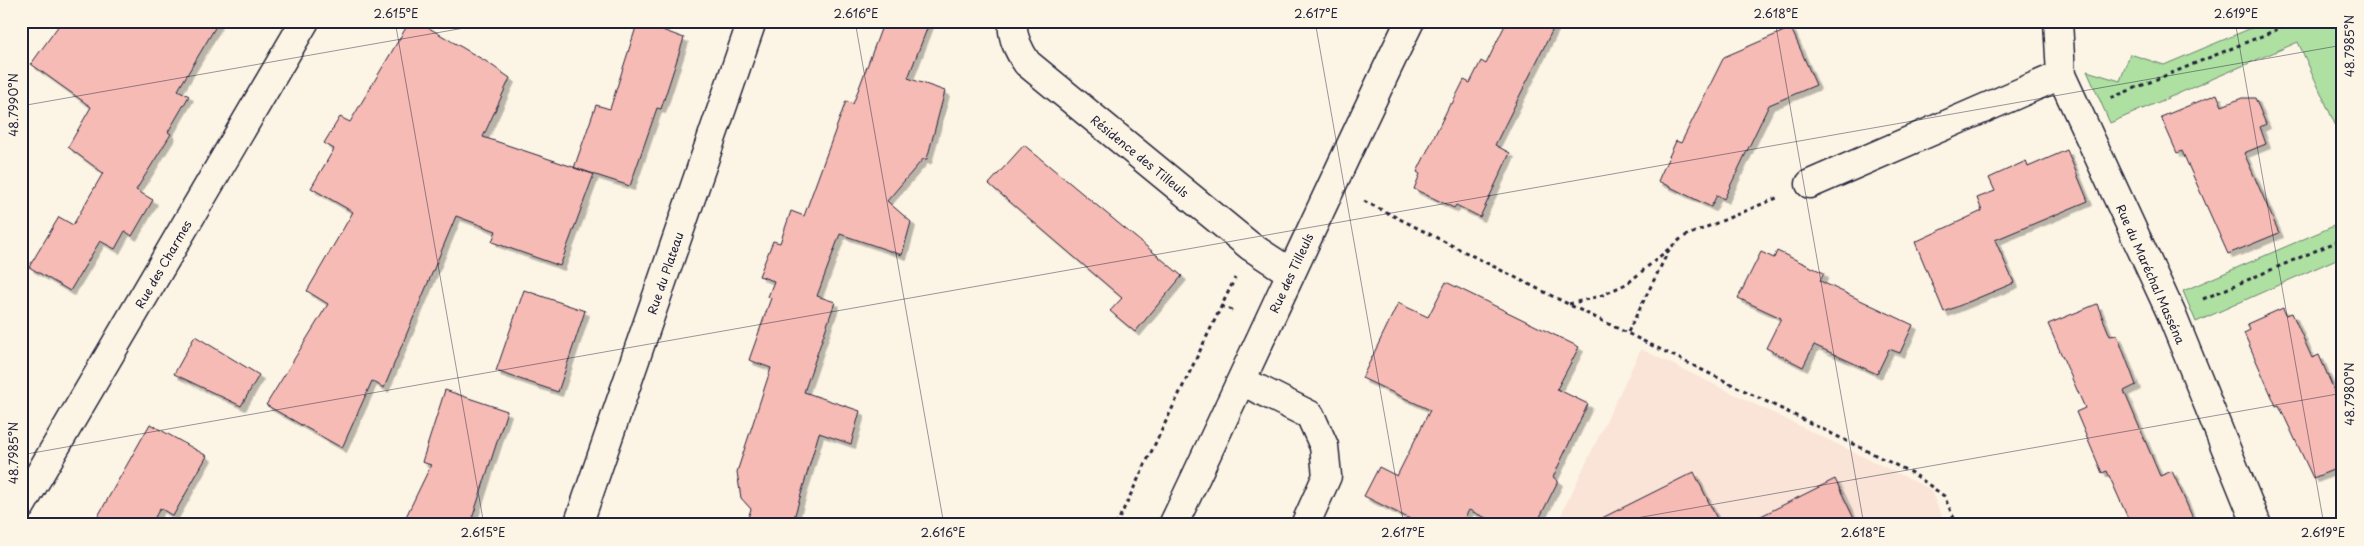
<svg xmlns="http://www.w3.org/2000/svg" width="2364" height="546" font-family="'Playpen Sans',sans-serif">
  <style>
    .built { fill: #fae4d7 }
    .green { fill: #aee0a1; stroke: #68816e }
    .building { fill: #f7bbb5; stroke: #22223b; filter: url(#shadow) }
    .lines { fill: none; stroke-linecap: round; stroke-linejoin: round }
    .minor-casing { stroke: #22223b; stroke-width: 31 }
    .path { stroke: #22223b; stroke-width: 3; stroke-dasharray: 4 4; stroke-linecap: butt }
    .minor { stroke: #fcf5e5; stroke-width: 28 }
    .ticks { fill: none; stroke: #22223b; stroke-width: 1; stroke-opacity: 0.45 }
    .labels { text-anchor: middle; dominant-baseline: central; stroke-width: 4; stroke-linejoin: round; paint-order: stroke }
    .street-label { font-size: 12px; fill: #22223b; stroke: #fcf5e5 }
    .neatline { fill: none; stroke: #22223b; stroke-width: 2 }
    .ticks-label { font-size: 12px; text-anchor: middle; fill: #22223b }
  </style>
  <defs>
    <filter id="shadow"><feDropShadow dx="4.5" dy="4.5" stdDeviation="0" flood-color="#0004"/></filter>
  </defs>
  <rect width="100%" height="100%" fill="#fcf5e5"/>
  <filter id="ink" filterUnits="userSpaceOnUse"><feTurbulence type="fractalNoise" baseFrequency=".02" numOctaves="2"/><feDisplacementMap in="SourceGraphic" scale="10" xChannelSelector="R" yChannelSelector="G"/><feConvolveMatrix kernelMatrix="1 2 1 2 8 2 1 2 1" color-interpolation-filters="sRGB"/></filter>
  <g filter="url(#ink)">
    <!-- built -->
    <path class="built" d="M1641,349l289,140 16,36h-390z"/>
    <!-- green -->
    <path class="green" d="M2268,21h75v121l-45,-100 -188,81 -23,-52 33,10 10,-27 34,11z
      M2343,222v34l-147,66 -13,-31z"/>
    <!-- building -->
    <path class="building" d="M62,21h157l-41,69 11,6 -21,36 3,2 -35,56 17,10 -21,36 -7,-5 -10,18 -15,-8 -30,50 -41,-24 30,-50 14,8 30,-52 -35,-26 23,-40 -60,-43z
      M410,21h7l70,41 23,16 -27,59 111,37 -34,92 -68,-24 4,-11 -40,-15 -72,172 -12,-7 -30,67 -76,-43 62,-101 -21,-13 46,-79 -42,-24 23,-39 -10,-6 16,-26 10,5z
      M638,21l46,17 -23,71 -4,-1 -27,78 -56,-18 22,-63 14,4z
      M884,21h46l-22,57 37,13 -18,68h-4l-36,42 24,21 -9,33 -62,-21 -23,62 18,6 -31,90 56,19 -9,33 -32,-11 -27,92h-18l-26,-7 3,-9 -10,-11 -4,-26 34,-104 -22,-8 22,-62 -3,-1 6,-16 -15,-5 14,-35 7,2 11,-32 13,5 42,-115 7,3z
      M1507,21h50l-62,124 15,8 -30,64 -24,-12 -2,3 -40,-19 6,-15 -3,-2 33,-68h2l12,-24 6,3 11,-22 5,3z
      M1791,28l25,57 -47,20 -45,94 -7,-4 -6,12 -53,-26 18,-40 5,2 43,-86z
      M2217,94l5,12 20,-8h13l11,26 -6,3 6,17 -22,9 35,80 -51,21 -46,-103 -5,2 -16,-36z
      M1024,145l158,131 -47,56 -25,-21 12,-13 -133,-114z
      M2067,150l21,51 -93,39 19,43 -70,29 -29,-70 67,-31 -5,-13 18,-7 -6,-13 37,-17 2,6z
      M1777,251l47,22 -4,8 93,44 -13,28 -11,-4 -12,25 -63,-29 -11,22 -37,-19 15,-30 -43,-20 23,-46 13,6z
      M1446,282l133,65 -22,42 31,15 -35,73 5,4 -22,44h-35l-32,-15 -8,15h-39l-58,-29 15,-29 18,9 33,-66 -68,-32 36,-75 30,14z
      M524,290l61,21 -27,81 -62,-21z
      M2097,304l13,32 7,-1 19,50 -12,6 36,85 12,-5 24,54h-65l-24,-54 -5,2 -26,-61 9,-4 -37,-84z
      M2283,308l3,7 6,-2 20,45 7,-3 24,56v55l-30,12 -34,-73 -3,1 -32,-73 6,-3 -3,-6z
      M195,336l64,39 -18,31 -67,-32z
      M445,390l62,21 -37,114h-68l29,-60 -9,-3z
      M150,424l57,32 -34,60 -13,-8 -9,17h-58z
      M1694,472l26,53h-132z
      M1835,479l22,46h-114z"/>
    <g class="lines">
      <defs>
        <path id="minor" d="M1013,21c-2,16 6,30 14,42l223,183 41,27
          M2058,21l3,54 110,238 86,212
          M1810,184l251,-109
          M1242,381l68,34 14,31 3,30 -22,49
          M21,506l284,-485
          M578,525l174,-504
          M1173,525c80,-167 156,-337 237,-504"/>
      </defs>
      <!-- minor casing -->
      <use href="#minor" class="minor-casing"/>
      <!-- path -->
      <path class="path" d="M2111,98l187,-77
        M1364,201l204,103 346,170 30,22 13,29
        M2203,299l140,-60
        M1569,304l34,-9 25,-12 55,-46 96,-40
        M1221,306l14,5
        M1628,332l42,-84
        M1116,525l119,-247"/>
      <!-- minor -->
      <use href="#minor" class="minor"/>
    </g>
  </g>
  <!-- ticks -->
  <path class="ticks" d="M395,21l89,504M855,21l89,504M1315,21l89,504M1775,21l89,504M2235,21l89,504M21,106l483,-85M21,455l2322,-410M21,508l3,17M1597,525l746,-132"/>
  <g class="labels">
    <!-- street labels -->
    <g class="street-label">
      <text transform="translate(1140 156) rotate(39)">Résidence des Tilleuls</text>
      <text transform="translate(163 264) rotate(-60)">Rue des Charmes</text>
      <text transform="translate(665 273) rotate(-71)">Rue du Plateau</text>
      <text transform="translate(1291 273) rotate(-65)">Rue des Tilleuls</text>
      <text transform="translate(2151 274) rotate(66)">Rue du Maréchal Masséna</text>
    </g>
  </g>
  <!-- margin -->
  <rect width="2364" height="546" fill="none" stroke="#fcf5e5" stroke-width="55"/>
  <rect x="28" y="28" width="2308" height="490" class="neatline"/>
  <g class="ticks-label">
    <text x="396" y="18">2.615°E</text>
    <text x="856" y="18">2.616°E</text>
    <text x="1316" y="18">2.617°E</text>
    <text x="1776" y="18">2.618°E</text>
    <text x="2236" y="18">2.619°E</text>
    <text transform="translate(2350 46) rotate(-90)" y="4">48.7985°N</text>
    <text transform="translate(14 105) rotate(-90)" y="4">48.7990°N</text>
    <text transform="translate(2350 394) rotate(-90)" y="4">48.7980°N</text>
    <text transform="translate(14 453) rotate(-90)" y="4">48.7985°N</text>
    <text x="483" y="537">2.615°E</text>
    <text x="943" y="537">2.616°E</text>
    <text x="1403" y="537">2.617°E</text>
    <text x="1863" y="537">2.618°E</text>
    <text x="2323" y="537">2.619°E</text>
  </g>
</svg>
